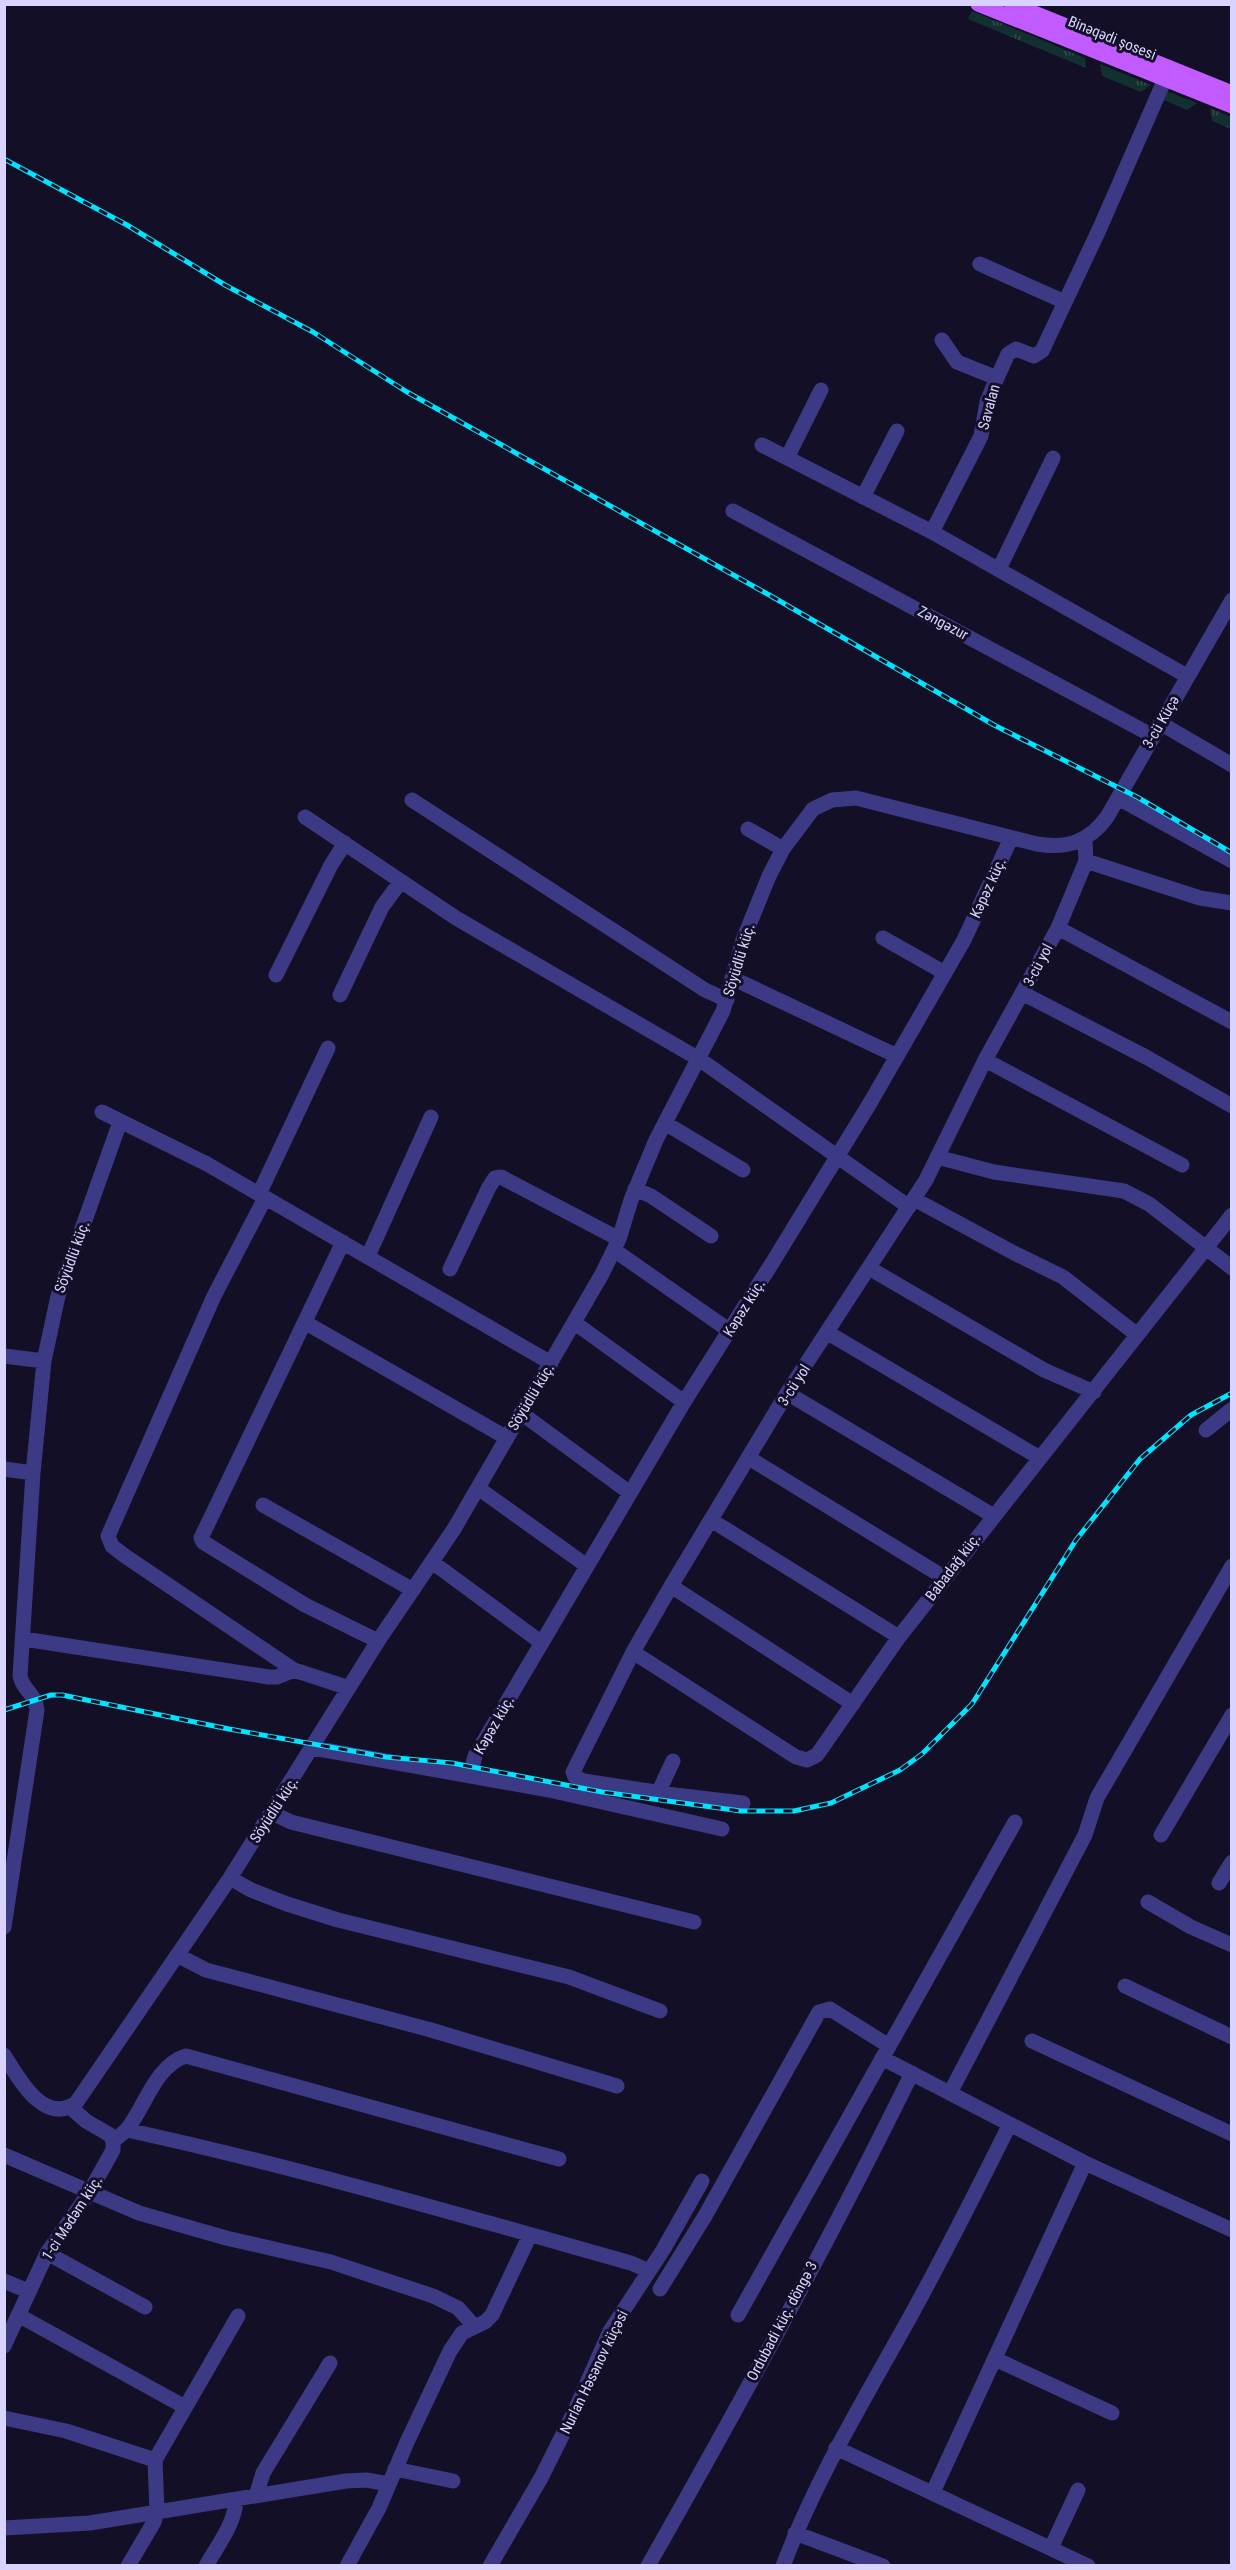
<svg xmlns="http://www.w3.org/2000/svg" width="1236" height="2570" font-family="'Roboto Condensed',sans-serif">
  <style>
    .grass { fill: url(#grass-tufts) }
    .lines { fill: none; stroke-linecap: round; stroke-linejoin: round }
    .minor { stroke: #3d3a85; stroke-width: 15 }
    .major { stroke: #c25bff; stroke-width: 15 }
    .rail-casing { stroke: #00e5ff; stroke-width: 5 }
    .rail { stroke: #130f26; stroke-width: 3; stroke-dasharray: 9; stroke-linecap: butt }
    .labels { text-anchor: middle; dominant-baseline: central; stroke-width: 6; stroke-linejoin: round; paint-order: stroke }
    .street-label { font-size: 15px; fill: #d9d4ff; stroke: #130f26 }
  </style>
  <defs>
    <pattern id="grass-tufts" width="24" height="20" patternUnits="userSpaceOnUse" patternTransform="scale(1.5)"><rect width="24" height="20" fill="#12302f"/><path d="M3 7l-1-3M5 7V3M7 7l1-3M15 17l-1-3M17 17v-4M19 17l1-3" fill="none" stroke="#344d4e"/></pattern>
  </defs>
  <rect width="100%" height="100%" fill="#130f26"/>
  <!-- grass -->
  <path class="grass" d="M972,11l113,47 1,10 -118,-49z
    M1100,64l51,21 -10,7 -39,-16z
    M1166,91l31,12 -10,7 -25,-11z
    M1210,108l21,9v12l-19,-8z"/>
  <g class="lines">
    <!-- minor -->
    <path class="minor" d="M1165,79l-66,151 -57,121 -8,5 -18,-7 -8,5 -11,24 -10,24 -6,34 -49,96 255,144
      M980,264l85,38
      M942,340l15,22 40,16
      M762,445l170,87
      M787,458l34,-68
      M863,497l34,-66
      M733,511l420,225
      M999,569l54,-111
      M1160,723l72,42
      M1118,798l114,63
      M412,800l293,190 22,10
      M305,817l151,101 243,141 210,148
      M748,829l35,20
      M1086,861l114,37 32,5
      M1058,928l174,94
      M883,938l62,35
      M276,975l55,-110 14,-22
      M732,978l165,78
      M1022,993l124,64 86,49
      M340,995l42,-88 19,-26
      M985,1060l197,105
      M102,1112l105,52 344,199
      M665,1123l78,47
      M937,1157l57,15 130,19 25,13 83,64
      M635,1189l16,7 60,40
      M259,1194l69,-146
      M265,1198l-51,98 -106,240 4,10 13,10 169,114
      M914,1199l100,54 49,24 73,57
      M343,1242l-142,296 2,4 102,63 73,36
      M614,1250l116,81
      M368,1256l63,-139
      M869,1268l175,102 50,22
      M450,1269l39,-82 6,-9 6,-1 118,62
      M306,1323l201,115
      M575,1323l109,79
      M828,1333l212,125
      M4,1356l40,5
      M787,1393l205,122
      M521,1413l109,80
      M1206,1430l26,-21
      M749,1458l196,120
      M4,1469l29,4
      M478,1488l109,78
      M263,1505l150,85
      M711,1520l188,117
      M432,1562l110,81
      M671,1586l182,118
      M24,1639l245,38h8l17,-7 55,18
      M633,1652l163,105 11,3 10,-5 82,-118 333,-422
      M313,1748l236,42 173,39
      M470,1775l5,-19 209,-354 90,-142 96,-157 94,-163 47,-102
      M658,1793l15,-32
      M743,1803l-68,-8 -91,-14 -9,-4 -2,-5 60,-120 38,-66 116,-193 139,-213 59,-120 73,-132 28,-67 -1,-21
      M272,1813l19,9 403,100
      M1161,1835l71,-120
      M230,1878l21,12 36,14 51,16 231,57 91,34
      M1219,1883l13,-21
      M1148,1902l43,25 41,18
      M4,1927l33,-217c-2,-18 -14,-19 -17,-34l13,-203 11,-112 14,-65 62,-174
      M177,1955l29,15 225,60 186,56
      M1125,1986l107,51
      M1032,2041l200,93
      M4,2055c14,22 39,71 72,48l154,-225 148,-237 76,-112 148,-255 17,-35 12,-39 25,-60 67,-129 20,-71 26,-64 14,-27 30,-40 19,-9 24,-2 181,46c30,5 52,-2 70,-27l125,-217
      M882,2058l203,105 147,67
      M950,2093l135,-258 12,-37 135,-232
      M127,2130c170,37 337,86 504,133l18,8
      M113,2141c5,-4 11,-8 15,-13 17,-22 28,-63 58,-72l373,103
      M4,2155l135,58 87,25 105,24 102,34 25,12 16,18
      M47,2253l98,54
      M4,2281l24,10
      M660,2289l45,-73 114,-204 11,-3 59,37
      M18,2315l167,92
      M738,2315l277,-493
      M4,2346l43,-93 42,-60 24,-43v-9l-3,-6 -24,-14 -16,-14
      M995,2359l117,54
      M4,2418l62,13 89,29
      M836,2448l252,118
      M395,2469l58,12
      M933,2492l152,-329
      M256,2496l7,-23 67,-110
      M4,2528l86,-5 256,-42 20,-1 23,4
      M795,2533l88,33
      M1051,2548l27,-58
      M128,2566l26,-44 3,-11 -2,-51 83,-144
      M206,2566c11,-20 29,-42 30,-66
      M347,2566l32,-58 28,-66 43,-91 12,-18 23,-11 7,-7 38,-80
      M490,2566l51,-88 35,-70 34,-77 53,-81 39,-69
      M648,2566c92,-162 182,-326 264,-493
      M783,2566c32,-85 78,-161 122,-240 37,-66 71,-134 105,-202"/>
    <!-- major -->
    <path class="major" d="M978,4l254,102
      M1012,4l220,89"/>
    <defs>
      <path id="rail" d="M4,159l123,66 98,60 88,47 94,60 364,204 223,129 143,72 95,56
        M4,1710l47,-15h11l167,34 157,28 66,6 150,29 139,19h53l37,-8 69,-33 22,-16 50,-50 104,-164 64,-81 51,-44 41,-22"/>
    </defs>
    <!-- rail casing -->
    <use href="#rail" class="rail-casing"/>
    <!-- rail -->
    <use href="#rail" class="rail"/>
  </g>
  <g class="labels">
    <!-- street labels -->
    <g class="street-label">
      <text transform="translate(1112 38) rotate(22)">Binəqədi şosesi</text>
      <text transform="translate(989 407) rotate(-75)">Savalan</text>
      <text transform="translate(943 623) rotate(28)">Zəngəzur</text>
      <text transform="translate(1161 722) rotate(-60)">3-cü Küçə</text>
      <text transform="translate(988 888) rotate(-65)">Kəpəz küç.</text>
      <text transform="translate(739 960) rotate(-73)">Söyüdlü küç.</text>
      <text transform="translate(1038 965) rotate(-62)">3-cü yol</text>
      <text transform="translate(72 1257) rotate(-70)">Söyüdlü küç.</text>
      <text transform="translate(744 1308) rotate(-58)">Kəpəz küç.</text>
      <text transform="translate(794 1385) rotate(-57)">3-cü yol</text>
      <text transform="translate(531 1397) rotate(-59)">Söyüdlü küç.</text>
      <text transform="translate(953 1567) rotate(-53)">Babadağ küç.</text>
      <text transform="translate(494 1725) rotate(-60)">Kəpəz küç.</text>
      <text transform="translate(274 1810) rotate(-57)">Söyüdlü küç.</text>
      <text transform="translate(72 2218) rotate(-57)">1-ci Mədəm küç.</text>
      <text transform="translate(782 2321) rotate(-62)">Ordubadi küç. döngə 3</text>
      <text transform="translate(594 2372) rotate(-64)">Nurlan Həsənov küçəsi</text>
    </g>
  </g>
  <!-- border -->
  <rect width="1236" height="2570" fill="none" stroke="#d9d4ff" stroke-width="12"/>
</svg>
